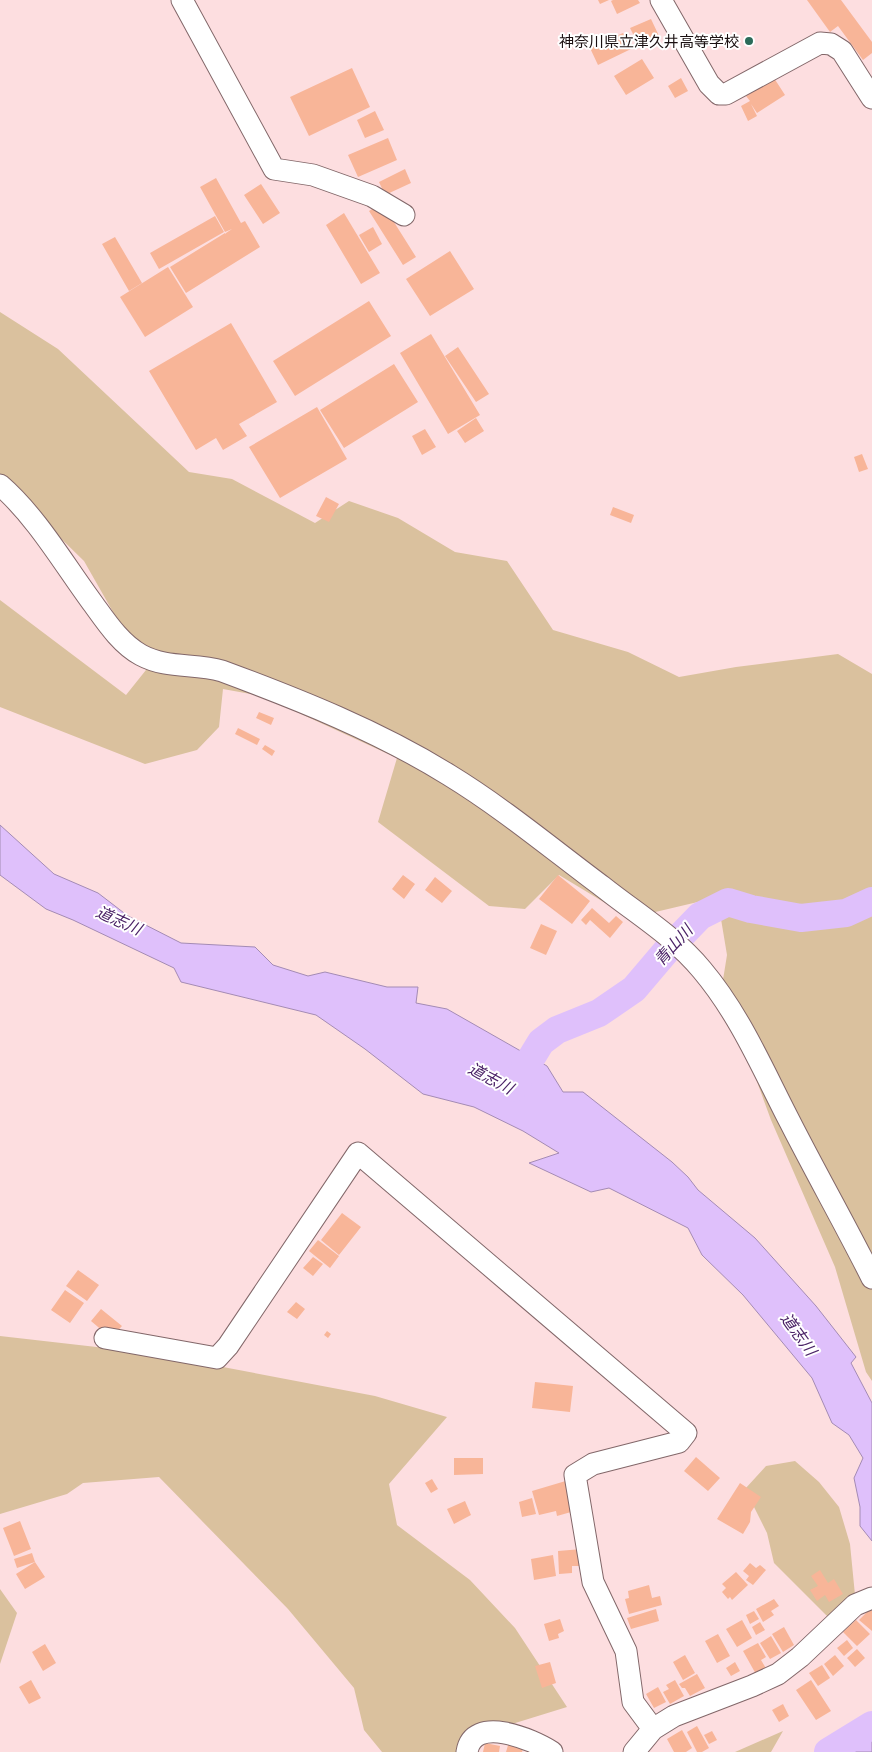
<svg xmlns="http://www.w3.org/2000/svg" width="872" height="1752" font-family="'IBM Plex Sans','Noto Sans JP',sans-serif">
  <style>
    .green { fill: #dac19e }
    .water { fill: #dfc0fb; stroke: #a48bb4 }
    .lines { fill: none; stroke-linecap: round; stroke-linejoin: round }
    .river { stroke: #dfc0fb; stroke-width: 28 }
    .building { fill: #f8b598 }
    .minor-casing { stroke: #826769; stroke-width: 23 }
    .minor { stroke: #fff; stroke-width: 21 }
    .poi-dot { fill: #2c6b59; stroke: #fff; stroke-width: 2 }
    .labels { text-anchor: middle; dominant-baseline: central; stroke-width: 4; stroke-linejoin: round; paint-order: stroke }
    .poi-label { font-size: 15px; fill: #190f10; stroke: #fff; text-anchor: end }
    .water-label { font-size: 16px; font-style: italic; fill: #4b2367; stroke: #fff }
  </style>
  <rect width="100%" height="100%" fill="#fddee0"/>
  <!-- green -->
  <path class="green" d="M0,312l58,37 131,123 43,7 83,44 34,-22 49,17 57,34 52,9 46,69 75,22 51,25 57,-10 102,-13 34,20v707l-6,-9 -31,-105 -64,-147 -49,-134 5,-31 -6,-36 19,-27 -110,26 -71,-43 -34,34 -36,-3 -111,-84 19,-64 -135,-62 -39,-7 -4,38 -22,23 -52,14 -145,-57v-107l126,95 20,-25 -62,-109 -84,-82z
    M0,1336l149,17 226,43 72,21 -58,67 8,41 73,55 45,48 52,79 -97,30 -7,15h-81l-18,-22 -10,-42 -66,-79 -129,-132 -76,6 -16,11 -67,20z
    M795,1461l24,21 20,25 11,37 5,51 -14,35 -67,-67 -7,-30 -22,-44 21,-23z
    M0,1589l17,24 -17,51z
    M783,1731l-12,21h-36z"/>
  <!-- water -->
  <path class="water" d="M0,825l54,49 44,19 30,23 53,27 74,4 18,18 35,11 17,-4 62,15h31l-2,16 31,6 100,57 16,26h20l89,70 16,15 10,13 57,48 61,68 40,51 -5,6 21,40v138l-12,-15v-19l-6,-29 9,-20 -14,-23 -17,-12 -20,-45 -69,-83 -41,-40 -14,-27 -79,-40 -18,4 -62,-29 30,-10 -36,-22 -49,-24 -51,-13 -58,-45 -49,-34 -135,-33 -7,-14 -101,-48 -27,-11 -46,-34z
    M872,1719v33h-36h2z"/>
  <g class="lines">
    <!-- river -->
    <path class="river" d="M513,1088l28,-46 16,-12 42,-17 35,-24 34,-40 32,-33 28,-14 23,7 50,9 45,-5 26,-12
      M828,1752l44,-27"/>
  </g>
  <!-- building -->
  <path class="building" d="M598,0h11l-9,4z
    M613,0h25l2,3 -23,11 -6,-13z
    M807,0h34l31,42v11l-9,7 -25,-34 -8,6z
    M651,19l9,19 -20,10 -10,-20z
    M623,33l8,16 -33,16 -8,-17z
    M642,59l12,19 -28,17 -12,-19z
    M352,68l18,39 -61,29 -19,-39z
    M681,78l7,13 -13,7 -7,-12z
    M774,78l11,17 -28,18 -6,-9 6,12 -9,5 -7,-15 9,-5 -4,-5z
    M375,111l9,19 -19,8 -8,-18z
    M388,138l9,22 -39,17 -10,-22z
    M405,169l6,14 -26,12 -6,-13z
    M216,178l25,45 4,-2 15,26 -74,46 -16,-26 55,-34 1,1v-1l6,-4 -7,3 -25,-45z
    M261,184l19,29 -17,11 -19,-29z
    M382,203l34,54 -13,8 -34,-54z
    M344,213l36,60 -19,11 -35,-59z
    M215,216l9,16 -65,37 -9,-16z
    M373,227l9,17 -13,8 -10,-17z
    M115,237l27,46 -13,8 -27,-47z
    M450,251l24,38 -44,27 -24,-37z
    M168,267l25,40 -48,30 -25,-40z
    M369,301l22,35 -96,60 -22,-35z
    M231,323l46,79 -38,22 8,12 -24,14 -7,-12 -20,12 -47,-79z
    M431,334l49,81 -32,19 -48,-81z
    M458,347l31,47 -13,8 -31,-46z
    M394,364l24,38 -74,46 -24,-38z
    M317,407l30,52 -67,39 -31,-51z
    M476,418l8,13 -19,12 -8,-12z
    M425,429l11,18 -14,8 -10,-19z
    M862,454l6,15 -9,3 -5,-15z
    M326,497l13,7 -10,18 -13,-6z
    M613,507l21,8 -3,8 -21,-8z
    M259,712l15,6 -3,7 -15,-7z
    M238,728l22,11 -3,6 -22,-11z
    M265,745l10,6 -3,5 -10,-7z
    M403,875l12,9 -11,15 -12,-10z
    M558,875l32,26 -18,23 -33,-25z
    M435,877l17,14 -10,12 -17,-13z
    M592,908l17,15 7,-7 7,6 -13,16 -20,-18 -4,5 -5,-5z
    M541,924l16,7 -11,24 -16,-7z
    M342,1213l19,14 -22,28 -18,-15z
    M318,1240l21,16 -9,12 -21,-17z
    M313,1257l10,7 -10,12 -10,-8z
    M78,1270l21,15 -12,16 -21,-15z
    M65,1290l19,13 -14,20 -19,-13z
    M296,1302l9,7 -8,10 -10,-7z
    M101,1309l21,17 -11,12 -20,-17z
    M327,1331l4,3 -3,4 -4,-3z
    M535,1382l38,4 -3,26 -38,-4z
    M696,1457l24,21 -12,13 -24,-20z
    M454,1458h29v16l-29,1z
    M432,1479l6,10 -7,4 -6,-10z
    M569,1480l9,30 -21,6 -1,-5 -17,4 -7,-24z
    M740,1483l21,14 -10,15 -1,10 -7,12 -26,-15z
    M532,1498l4,16 -14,3 -3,-15z
    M465,1501l6,14 -17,9 -7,-15z
    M20,1521l11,28 -17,7 -11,-28z
    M582,1549l2,17h-12v7l-13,1 -1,-23z
    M32,1553l3,9 -18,6 -3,-9z
    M553,1555l3,21 -22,4 -3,-21z
    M35,1562l10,15 -20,12 -9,-15z
    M750,1563l6,5 4,-3 6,5 -13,15 -7,-5 3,-4 -6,-5z
    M820,1570l8,13 6,-4 9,15 -14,8 -4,-7 -8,6 -7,-11 8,-4 -7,-10z
    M736,1572l12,13 -16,15 -2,-3 -2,2 -6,-7 4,-4 -4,-4z
    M649,1585l3,13 8,-2 2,9 -33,9 -4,-15 4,-1 -1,-7z
    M774,1599l5,7 -8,5 3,4 -11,7 -7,-13z
    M656,1609l3,12 -28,8 -4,-11z
    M870,1609l2,2v20l-13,-11z
    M754,1611l5,8 -9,5 -4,-9z
    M560,1619l4,12 -6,3 1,4 -10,3 -5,-17z
    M742,1620l10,18 -15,9 -11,-18z
    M856,1620l14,14 -13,12 -14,-14z
    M760,1622l5,8 -9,5 -4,-8z
    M784,1627l10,18 -11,7 -11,-18z
    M718,1634l12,22 -13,7 -12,-22z
    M771,1636l10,17 -11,6 -10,-16z
    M847,1640l6,8 -9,8 -7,-8z
    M758,1643l8,14 -5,3 6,10 -10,6 -14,-25z
    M45,1644l11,19 -13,8 -11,-19z
    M857,1649l8,9 -10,9 -8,-9z
    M685,1655l10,18 -12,7 -10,-18z
    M835,1655l9,11 -11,10 -9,-12z
    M550,1662l6,21 -14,5 -7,-22z
    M735,1662l5,9 -9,5 -5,-8z
    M822,1665l8,13 -12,8 -9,-13z
    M697,1674l8,14 -15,8 -5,-8h-3l-3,-4z
    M31,1680l10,18 -12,6 -10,-17z
    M675,1680l9,16 -14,8 -7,-12 6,-3 -3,-4z
    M811,1680l20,31 -15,9 -20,-30z
    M658,1687l8,15 -12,6 -8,-14z
    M783,1704l6,12 -10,6 -7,-12z
    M697,1726l12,22 -7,4h-5l-10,-20z
    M682,1730l10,18 -6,4h-12l-7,-13z
    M712,1731l5,9 -8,4 -5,-9z
    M509,1742l15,4 -2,6h-16z
    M485,1743l15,3 -1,6h-16z"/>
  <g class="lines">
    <defs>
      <path id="minor" d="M182,0l92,169 39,6 59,21 32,19
        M661,0l48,84 10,10h7l94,-51 11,1 11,7 30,47
        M0,485c37,32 65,81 94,120 13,18 27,39 47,50 26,14 53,8 81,16 78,29 156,60 227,104 54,33 103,74 154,112 34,27 71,49 99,83 38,45 61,100 88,152 27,53 56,104 82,156
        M105,1338l112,20 11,-12 130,-193 328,280 -7,9 -86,22 -18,11 18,107 33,69 7,51 20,27
        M467,1752c6,-38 65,-13 85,0
        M634,1752l19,-23 21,-13 78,-30 26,-12 22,-17 55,-52 17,-7"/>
    </defs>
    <!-- minor casing -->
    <use href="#minor" class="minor-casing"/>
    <!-- minor -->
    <use href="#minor" class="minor"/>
  </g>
  <!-- markers -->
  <circle class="poi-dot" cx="749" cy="41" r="5"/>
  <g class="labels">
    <!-- poi labels -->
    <g class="poi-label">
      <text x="739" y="41">神奈川県立津久井高等学校</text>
    </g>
    <!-- water labels -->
    <g class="water-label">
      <text transform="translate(119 920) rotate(24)">道志川</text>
      <text transform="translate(673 945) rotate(-48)">青山川</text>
      <text transform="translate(491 1078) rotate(28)">道志川</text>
      <text transform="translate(799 1334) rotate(54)">道志川</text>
    </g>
  </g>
</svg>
